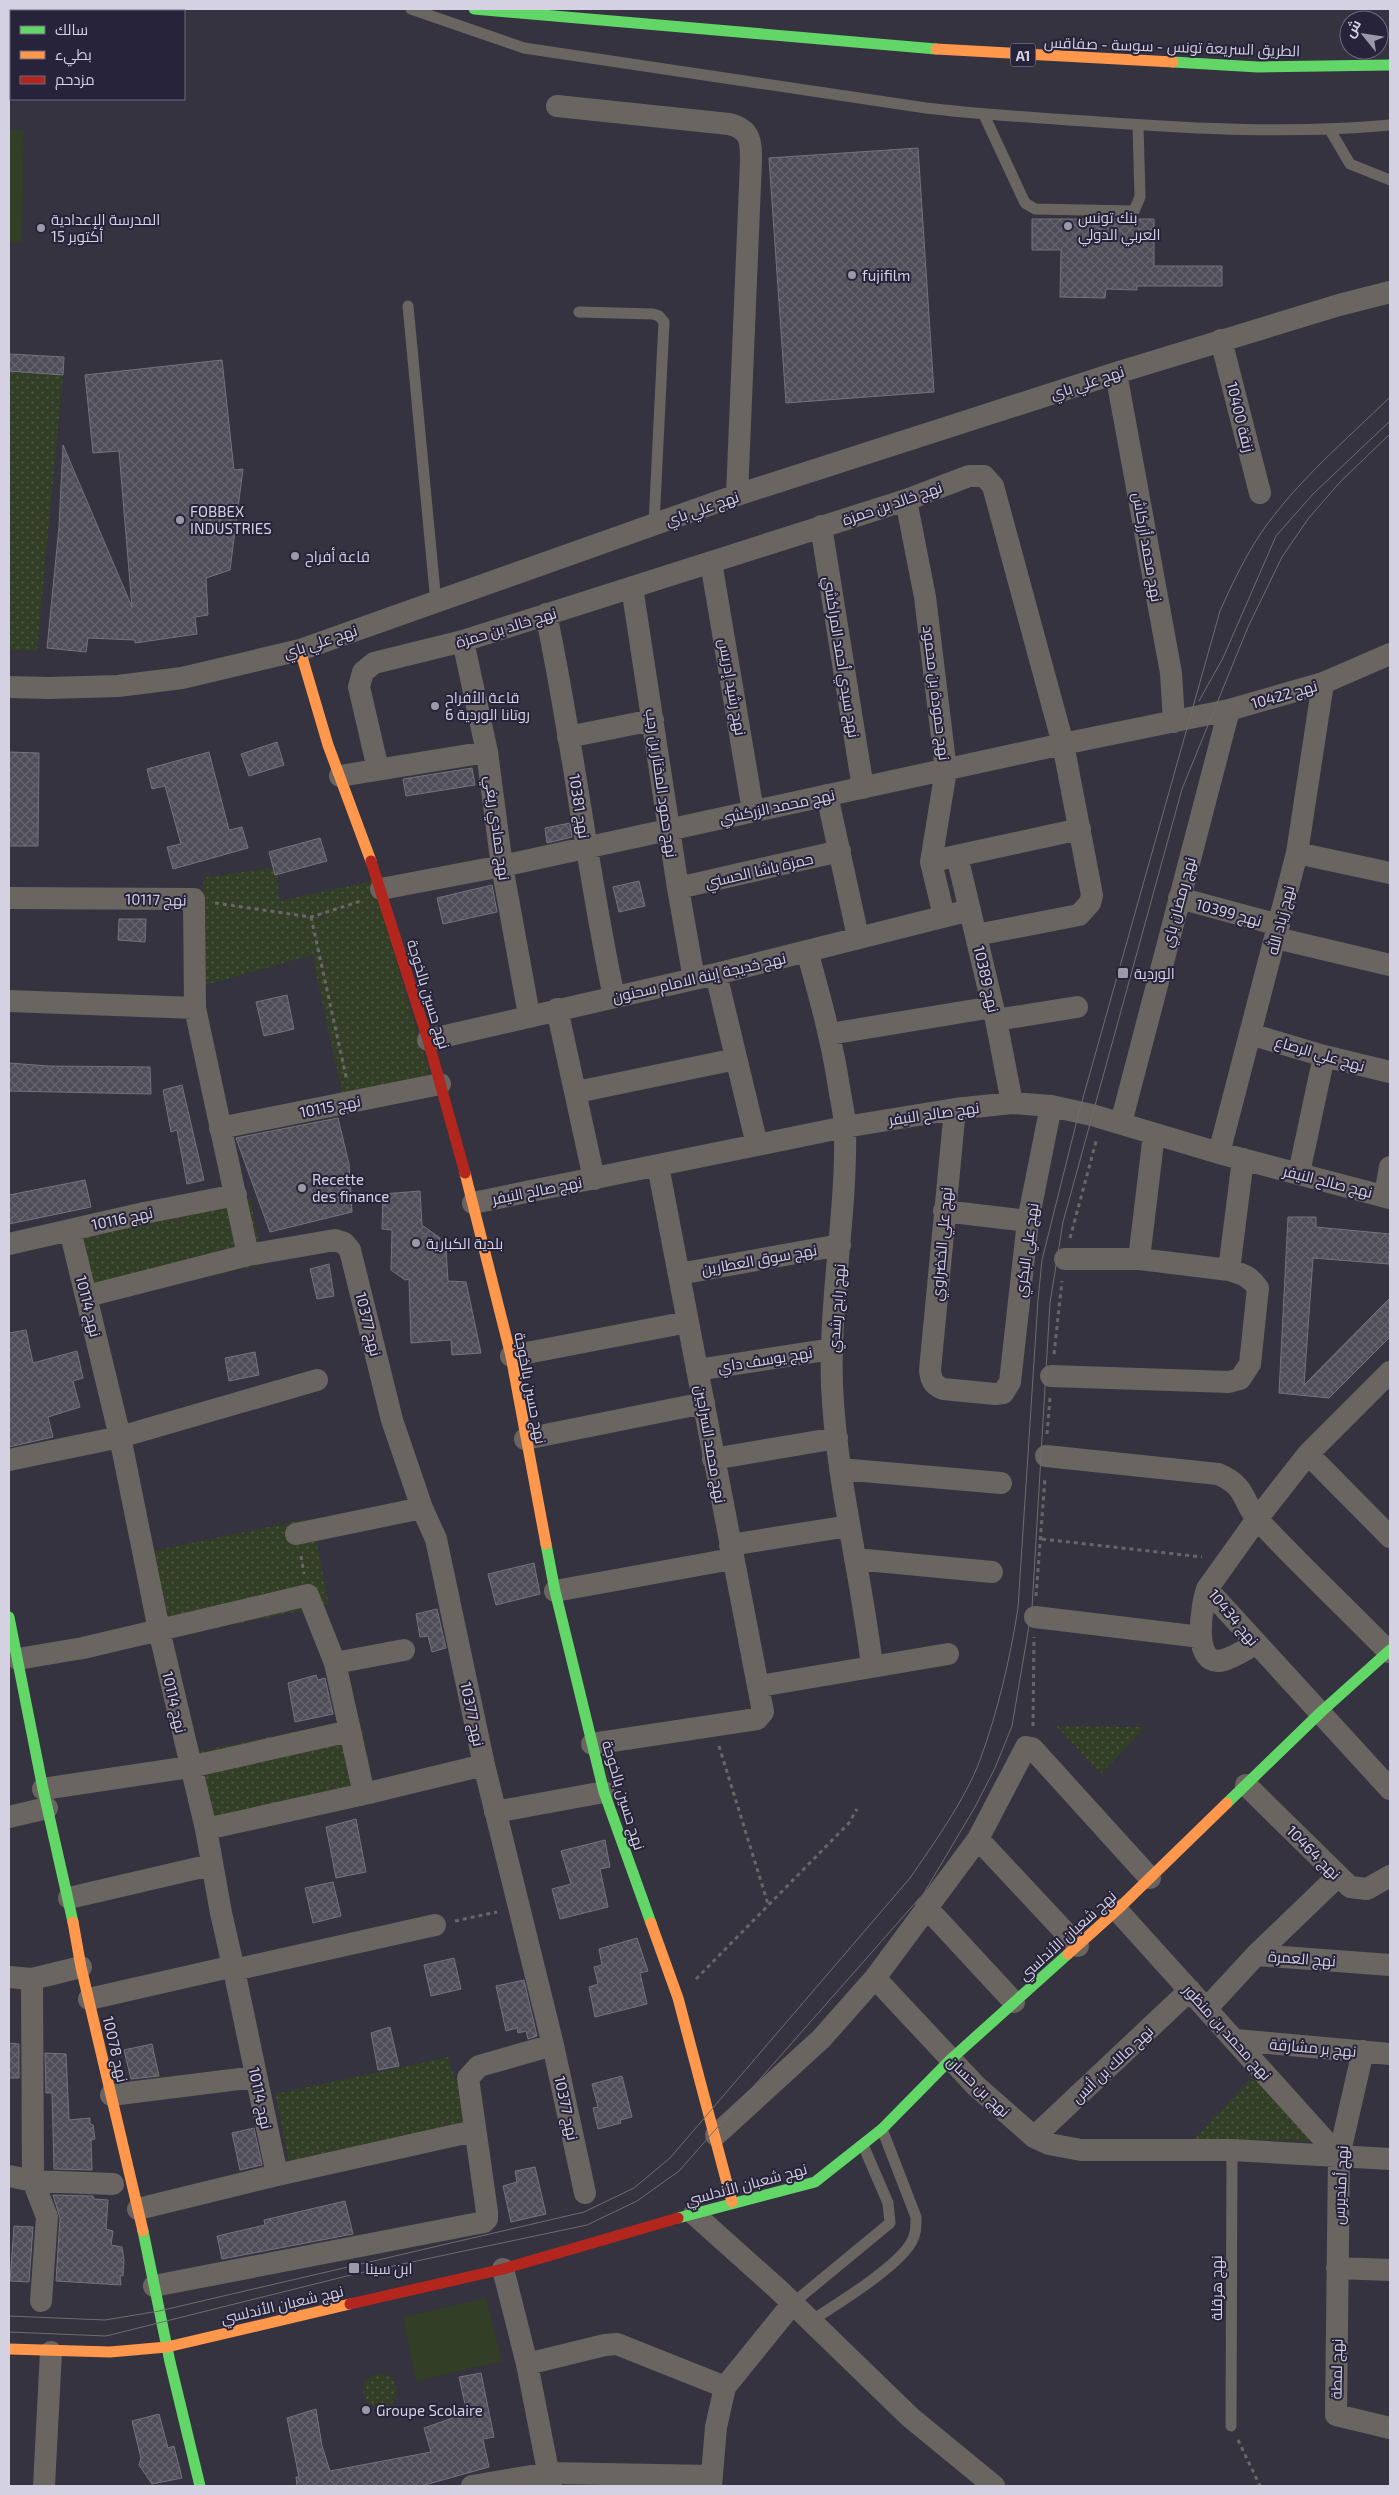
<svg xmlns="http://www.w3.org/2000/svg" width="1399" height="2495" font-family="'Exo 2',Cairo,sans-serif">
  <style>
    .grass { fill: url(#grass-dots) }
    .garden { fill: #323e26 }
    .building { fill: url(#building-cross-hatch); stroke: #73727d }
    .lines { fill: none; stroke-linecap: round; stroke-linejoin: round }
    .path { stroke: #6a6668; stroke-width: 3; stroke-dasharray: 4 4; stroke-linecap: butt }
    .lane { stroke: #6b6562; stroke-width: 11 }
    .street { stroke: #6b6562; stroke-width: 22 }
    .fast { stroke: #63d668; stroke-width: 11 }
    .slow { stroke: #ff974d; stroke-width: 11 }
    .jam { stroke: #b3261e; stroke-width: 11 }
    .tram { stroke: #706c6f; stroke-width: 1 }
    .poi-dot { fill: #9c9aa9; stroke: #27233a; stroke-width: 2 }
    .labels { text-anchor: middle; dominant-baseline: central; stroke-width: 4; stroke-linejoin: round; paint-order: stroke }
    .shield { fill: #27233a; stroke: #a09eb0; stroke-width: 1 }
    .shield-label { font-size: 14px; font-weight: bold; fill: #d4d2e2 }
    .street-label { font-size: 15px; fill: #d4d2e2; stroke: #27233a }
    .poi-label { font-size: 15px; fill: #d4d2e2; stroke: #27233a; text-anchor: start }
  </style>
  <defs>
    <pattern id="grass-dots" width="8" height="8" patternUnits="userSpaceOnUse" patternTransform="scale(1.25)"><rect width="8" height="8" fill="#323e26"/><path d="M2 2h.1M6 6h.1" fill="none" stroke="#4f5945" stroke-width="1.8" stroke-linecap="round"/></pattern>
    <pattern id="building-cross-hatch" width="8" height="8" patternUnits="userSpaceOnUse" patternTransform="scale(1.25)"><rect width="8" height="8" fill="#4e4d58"/><path d="M0 0l8 8M0 8l8-8" fill="none" stroke="#676670"/></pattern>
  </defs>
  <rect width="100%" height="100%" fill="#34333f"/>
  <!-- grass -->
  <path class="grass" d="M9,371l54,4 -26,276 -28,-1z
    M277,867l2,34 93,-20 64,213 -90,17 -34,-156 -106,30 -3,-107z
    M250,1199l14,65 -181,41 -14,-64z
    M312,1518l17,87 -174,36 -18,-87z
    M360,1718l17,85 -178,37 -17,-85z
    M1056,1726l89,1 -44,47z
    M448,2057l23,65 -182,39 -14,-67z
    M1257,2072l60,69 -123,-2z
    M363 2391a17 17 0 1 1 34 0a17 17 0 1 1-34 0Z"/>
  <!-- garden -->
  <path class="garden" d="M9,130h15l-2,112h-13z
    M486,2298l16,63 -86,20 -13,-64z"/>
  <!-- building -->
  <path class="building" d="M918,148l16,244 -148,11 -17,-245z
    M1032,219h122v47h68v20h-85v4l-31,-1 -1,9 -45,-1 1,-47h-29z
    M10,354l54,3 -1,18 -54,-4z
    M222,360l12,110 9,-1 -13,101 -24,8 2,37 -13,2 2,17 -62,9v-3l-47,-2 -2,14 -39,-4 12,-121 4,-82 69,162 -13,-156 -26,2 -8,-78z
    M277,742l7,23 -35,11 -8,-22z
    M9,752l30,1 -1,93h-29z
    M209,752l20,78 13,-3 6,21 -75,21 -6,-22 14,-3 -16,-58 -13,3 -5,-20z
    M472,768l3,17 -69,11 -3,-17z
    M570,823l2,14 -25,6 -2,-15z
    M320,838l7,23 -52,14 -6,-23z
    M639,881l6,25 -26,6 -6,-25z
    M492,885l5,27 -54,12 -6,-26z
    M119,919h27l-1,23 -27,-2z
    M287,995l7,34 -30,7 -8,-34z
    M9,1063l39,3 102,1 1,27 -142,-3z
    M182,1085l22,95 -17,4 -10,-54 -6,2 -8,-42z
    M338,1118l11,46 3,48 -82,20 -34,-94z
    M85,1180l6,27 -82,17v-29z
    M420,1191l2,34 18,13 -1,10 7,1 2,32 18,1 15,71 -29,2 -1,-15 -40,3 -2,-64 -4,1 -14,-10 1,-40 -10,-1 1,-35z
    M1288,1217h28v10l74,7 -1,30 -76,-6 -9,127 86,-87v39l-61,61 -50,-5z
    M329,1264l5,32 -17,3 -7,-30z
    M26,1330l7,33 44,-12 6,27 -10,3 7,26 -32,10 5,20 -44,10v-114z
    M255,1352l4,23 -30,6 -4,-23z
    M534,1563l6,31 -44,11 -8,-31z
    M437,1609l9,39 -14,4 -4,-16 -8,1 -4,-23z
    M316,1675l2,5 7,-2 8,36 -38,8 -7,-39z
    M356,1819l10,53 -30,6 -10,-51z
    M605,1840l5,27 -10,2 8,38 -48,12 -8,-30 19,-5 -10,-33z
    M333,1882l8,34 -28,7 -8,-35z
    M637,1938l11,33 -8,2 7,31 -52,13 -6,-30 9,-3 -4,-17 8,-2 -3,-16z
    M454,1958l7,31 -30,7 -7,-31z
    M524,1980l13,56 -9,3 -2,-8 -8,2 -1,-5 -11,3 -10,-45z
    M390,2027l9,39 -21,4 -7,-37z
    M9,2043l10,1v34h-10z
    M152,2044l7,32 -28,3 -7,-29z
    M45,2053l21,1 3,66 21,-2v6l3,1 2,14 -4,1 1,30 -38,-1 -2,-76h-6z
    M622,2076l10,41 -12,3 1,3 -23,6 -5,-21 5,-1 -6,-23z
    M254,2128l8,37 -22,5 -8,-37z
    M535,2167l11,47 -35,8 -8,-36 14,-4 -2,-11z
    M53,2195l40,1 1,3 14,1 -2,29 7,2 -2,14 11,2 2,13 -1,16 -3,-1 1,10 -65,-4 4,-63z
    M345,2201l8,33 -131,25 -5,-23 48,-11 -1,-5z
    M14,2226l19,1 -4,55 -19,-1z
    M481,2373l13,64 -11,2 6,28 -68,19h-124l-1,-9h3l-12,-59 29,-9 6,37 8,25 101,-19 -7,-24 43,-15 -8,-36z
    M159,2414l9,34 6,-2 8,32 -30,6 -13,-19 2,-7 -9,-37z"/>
  <g class="lines">
    <!-- path -->
    <path class="path" d="M215,903l96,14 50,-16
      M311,917l36,164
      M1070,1238l27,-100
      M1054,1354l8,-73
      M1047,1434l3,-36
      M1042,1539l160,18
      M301,1556l3,18
      M1036,1596l9,-118
      M1033,1726l1,-89
      M719,1746l49,158
      M455,1921l42,-9
      M696,1979l153,-156 8,-14
      M1238,2440l22,46"/>
    <!-- lane -->
    <path class="lane" d="M411,9l113,39 402,60c58,7 115,10 173,14 98,7 194,12 291,3
      M984,115l41,88 10,6 99,2 6,-14 -2,-72
      M1330,130l20,34 40,16
      M408,306l28,297
      M579,312l74,2 6,2 5,6 -10,202
      M793,2303l97,-80 -2,-20 -25,-58
      M811,2321c26,-17 85,-53 100,-78 5,-8 5,-16 5,-26l-34,-88
      M1231,2426l1,-276"/>
    <!-- street -->
    <path class="street" d="M557,106l172,18c22,5 22,18 22,37l-14,334
      M1221,340l39,153
      M1116,373l55,300 3,49
      M906,500l19,97 21,173 -15,92 13,54
      M821,526l42,262
      M711,562l42,249
      M632,587l46,301 16,91
      M546,614c27,127 41,256 68,383
      M463,641l24,111 15,114 27,149
      M9,687l40,1 69,-2 64,-8 118,-28 437,-155 379,-122 223,-68 51,-13
      M568,737l85,-17
      M378,769l-19,-82 4,-15 11,-9 89,-22 443,-141 63,-24h15l9,10 70,258 29,151 -2,8 -11,12 -103,20
      M340,776l147,-24
      M827,795l31,142
      M1297,853l93,20
      M957,856l39,164 16,83
      M942,859l138,-30
      M678,888l162,-37
      M381,889l121,-23 561,-122 166,-34 94,-27 67,-29
      M9,898l185,1 1,109 -186,-7
      M1179,898l100,27
      M1276,938l114,27
      M807,951c13,46 25,90 32,136 2,14 6,28 6,41 2,86 -16,172 -13,257 4,95 29,187 40,281
      M716,974l41,171
      M195,1008l53,247
      M557,1009l37,170
      M996,1020l81,-13
      M830,1034l163,-27
      M1250,1034l74,22 66,16
      M428,1040l288,-66 254,-64
      M577,1092l159,-33
      M955,1109l-25,261c1,11 4,15 13,19l52,5 8,-1 7,-11 18,-161 23,-115
      M1121,1123l108,-413
      M220,1128l220,-44
      M1219,1153l78,-300 26,-170
      M1299,1173l25,-117
      M1385,1195l5,-28
      M473,1203l372,-76 110,-18 57,-6 39,3 41,9 127,38 171,45
      M944,1211l84,10
      M70,1230l50,207 39,193 47,199 15,84 13,57 43,205
      M9,1244l135,-31 92,-18
      M1065,1259h74l90,11 14,-111
      M1139,1259l15,-125
      M679,1274l161,-29
      M87,1296l161,-41 87,-15 9,3 6,7 42,170 30,88 14,31 48,226 69,280 32,148
      M511,1356l177,-34
      M697,1370l135,-21
      M1390,1372l-82,82 -51,65 -50,70 183,200
      M1051,1376l178,6 11,-3 10,-15 8,-76c-8,-12 -16,-14 -29,-18
      M525,1439l179,-36
      M1308,1454l82,83
      M1046,1456l172,18c31,13 23,28 41,47 42,45 87,87 130,131
      M713,1459l124,-21
      M9,1460l111,-23 197,-57
      M840,1469l161,14
      M296,1534l126,-26
      M730,1545l119,-19
      M855,1559l137,13
      M1207,1589c-5,15 -17,80 17,71 11,-3 22,-11 32,-16
      M555,1591l177,-32
      M1035,1617l166,20
      M18,1659l65,-11 225,-53 27,68 29,131 120,-29
      M335,1663l69,-13
      M760,1686l188,-32
      M592,1744l165,-25 6,-7 -105,-546
      M1246,1785l104,102 17,2 23,-13
      M43,1789l147,-22 160,-36
      M495,1812l109,-20
      M9,1817l38,-9
      M206,1829l158,-35
      M978,1839l100,107
      M1150,1878l-118,-130 -6,-1 -48,92 -103,139 101,108 58,51 15,7 32,6h151l158,9
      M69,1898l142,-33
      M926,1907l88,95
      M1117,1910l222,246
      M1256,1955l82,-79
      M234,1970l201,-45
      M9,1977l23,2 49,-12
      M89,1999l145,-33
      M1207,2008l49,-53 134,10
      M1236,2040l154,14
      M1363,2051l-24,105 -3,259 54,13
      M111,2095l145,-18
      M716,2135l105,-96 54,-61
      M1034,2137l156,-147
      M9,2176l24,5 -1,-202
      M138,2209l139,-34 197,-44
      M694,2214l86,77 130,126 84,69
      M1337,2268l53,2
      M503,2269l24,95 24,122
      M154,2286l330,-64 3,-3v-7l-19,-134 11,-12 74,-21
      M41,2301l6,-84 -14,-36 80,3
      M527,2364l78,-19 12,-1 108,43 68,-84
      M44,2486l7,-134
      M472,2486l78,-13 161,3
      M711,2486l5,-59 9,-40"/>
    <!-- fast -->
    <path class="fast" d="M474,9l462,40
      M1173,62l85,5 132,-2
      M546,1544l9,47 49,201 47,131
      M9,1617l34,172 30,133
      M1227,1803l94,-91 69,-62
      M678,2218l137,-36 67,-53 68,-69 118,-106
      M143,2231l27,131 30,124"/>
    <!-- slow -->
    <path class="slow" d="M936,49l237,13
      M300,650l28,95 43,116
      M465,1173l46,183 35,188
      M73,1922l8,45 62,264
      M651,1923l27,75 54,204
      M1068,1954l49,-44 110,-107
      M9,2349l101,3 57,-5 183,-43"/>
    <!-- jam -->
    <path class="jam" d="M371,861l57,179 37,133
      M350,2304l153,-35 175,-51"/>
    <!-- tram -->
    <path class="tram" d="M1199,701l24,-43 53,-122 37,-42 77,-73
      M9,2316l96,4 54,-9 425,-99 50,-24 36,-30 240,-280c24,-35 55,-78 70,-118 18,-49 30,-101 38,-152l20,-308 4,-40 37,-148 141,-501c12,-27 25,-54 41,-78 35,-51 85,-93 129,-136
      M9,2332l97,4 249,-62 232,-49 50,-24 42,-30 245,-278 51,-86 20,-39 17,-42 20,-118 18,-305 13,-81 119,-433 66,-162 34,-70 26,-38 32,-37 50,-48"/>
  </g>
  <!-- markers -->
  <g class="poi-dot">
    <circle cx="1068" cy="226" r="5"/>
    <circle cx="41" cy="228" r="5"/>
    <circle cx="852" cy="275" r="5"/>
    <circle cx="180" cy="520" r="5"/>
    <circle cx="295" cy="556" r="5"/>
    <circle cx="435" cy="706" r="5"/>
    <rect x="1117" y="967" width="12" height="12" rx="2.5"/>
    <circle cx="302" cy="1188" r="5"/>
    <circle cx="416" cy="1243" r="5"/>
    <rect x="348" y="2262" width="12" height="12" rx="2.5"/>
    <circle cx="366" cy="2410" r="5"/>
  </g>
  <g class="labels">
    <!-- shield labels -->
    <rect class="shield" x="1010.5" y="43.5" width="25" height="23" rx="4"/>
    <g class="shield-label">
      <text x="1023" y="55">A1</text>
    </g>
    <!-- street labels -->
    <g class="street-label">
      <text transform="translate(1172 46) rotate(2)">الطريق السريعة تونس - سوسة - صفاقس</text>
      <text transform="translate(1087 382) rotate(-18)">نهج علي باي</text>
      <text transform="translate(1241 417) rotate(76)">زنقة 10400</text>
      <text transform="translate(892 503) rotate(-19)">نهج خالد بن حمزة</text>
      <text transform="translate(702 508) rotate(-19)">نهج علي باي</text>
      <text transform="translate(1148 547) rotate(80)">نهج محمد أزركاش</text>
      <text transform="translate(506 627) rotate(-17)">نهج خالد بن حمزة</text>
      <text transform="translate(320 641) rotate(-18)">نهج علي باي</text>
      <text transform="translate(842 657) rotate(81)">نهج سيدي أحمد المراكشي</text>
      <text transform="translate(733 687) rotate(80)">نهج رشيد إدريس</text>
      <text transform="translate(937 693) rotate(83)">نهج حمودة بن محمود</text>
      <text transform="translate(1284 694) rotate(-16)">نهج 10422</text>
      <text transform="translate(662 783) rotate(82)">نهج حمود المختار بن رجب</text>
      <text transform="translate(580 806) rotate(81)">نهج 10381</text>
      <text transform="translate(777 806) rotate(-12)">نهج محمد الزركشي</text>
      <text transform="translate(498 828) rotate(82)">نهج حمادي ريغي</text>
      <text transform="translate(759 870) rotate(-13)">حمزة باشا الحسني</text>
      <text transform="translate(156 899) rotate(1)">نهج 10117</text>
      <text transform="translate(1178 902) rotate(-75)">نهج رمضان باي</text>
      <text transform="translate(1229 912) rotate(15)">نهج 10399</text>
      <text transform="translate(1280 920) rotate(-76)">نهج زياد الله</text>
      <text transform="translate(699 977) rotate(-13)">نهج خديجة إبنة الامام سحنون</text>
      <text transform="translate(987 979) rotate(77)">نهج 10389</text>
      <text transform="translate(429 994) rotate(73)">نهج حسين بالخوجة</text>
      <text transform="translate(1320 1053) rotate(16)">نهج علي الرصاع</text>
      <text transform="translate(330 1106) rotate(-11)">نهج 10115</text>
      <text transform="translate(934 1113) rotate(-8)">نهج صالح النيفر</text>
      <text transform="translate(1328 1181) rotate(14)">نهج صالح النيفر</text>
      <text transform="translate(537 1190) rotate(-11)">نهج صالح النيفر</text>
      <text transform="translate(122 1218) rotate(-12)">نهج 10116</text>
      <text transform="translate(941 1244) rotate(-85)">نهج علي الخضراوي</text>
      <text transform="translate(1026 1250) rotate(-82)">نهج علي البكري</text>
      <text transform="translate(759 1259) rotate(-10)">نهج سوق العطارين</text>
      <text transform="translate(89 1306) rotate(76)">نهج 10114</text>
      <text transform="translate(836 1308) rotate(-86)">نهج رابح رشدي</text>
      <text transform="translate(369 1324) rotate(76)">نهج 10377</text>
      <text transform="translate(765 1359) rotate(-9)">نهج يوسف داي</text>
      <text transform="translate(531 1388) rotate(79)">نهج حسين بالخوجة</text>
      <text transform="translate(711 1444) rotate(80)">نهج محمد السراجين</text>
      <text transform="translate(1234 1617) rotate(50)">نهج 10434</text>
      <text transform="translate(175 1702) rotate(77)">نهج 10114</text>
      <text transform="translate(473 1714) rotate(78)">نهج 10377</text>
      <text transform="translate(624 1795) rotate(73)">نهج حسين بالخوجة</text>
      <text transform="translate(1314 1852) rotate(45)">نهج 10464</text>
      <text transform="translate(1067 1935) rotate(-42)">نهج شعبان الأندلسي</text>
      <text transform="translate(1302 1958) rotate(4)">نهج العمرة</text>
      <text transform="translate(1228 2032) rotate(48)">نهج محمد بن منظور</text>
      <text transform="translate(1313 2047) rotate(5)">نهج بر مشارقة</text>
      <text transform="translate(116 2049) rotate(77)">نهج 10078</text>
      <text transform="translate(1112 2064) rotate(-43)">نهج مالك بن أنس</text>
      <text transform="translate(979 2086) rotate(44)">نهج بن حسان</text>
      <text transform="translate(261 2098) rotate(78)">نهج 10114</text>
      <text transform="translate(567 2108) rotate(78)">نهج 10377</text>
      <text transform="translate(746 2184) rotate(-15)">نهج شعبان الأندلسي</text>
      <text transform="translate(1340 2185) rotate(-87)">نهج أمنديرس</text>
      <text transform="translate(1216 2288) rotate(-90)">نهج هرقلة</text>
      <text transform="translate(282 2304) rotate(-13)">نهج شعبان الأندلسي</text>
      <text transform="translate(1336 2369) rotate(-89)">نهج لمطة</text>
    </g>
    <!-- poi labels -->
    <g class="poi-label">
      <text x="1078" y="217">بنك تونس<tspan x="1078" dy="17">العربي الدولي</tspan></text>
      <text x="51" y="219">المدرسة الإعدادية<tspan x="51" dy="17">15 أكتوبر</tspan></text>
      <text x="862" y="275">fujifilm</text>
      <text x="190" y="511">FOBBEX<tspan x="190" dy="17">INDUSTRIES</tspan></text>
      <text x="305" y="556">قاعة أفراح</text>
      <text x="445" y="697">قاعة الأفراح<tspan x="445" dy="17">روتانا الوردية 6</tspan></text>
      <text x="1134" y="973">الوردية</text>
      <text x="312" y="1179">Recette<tspan x="312" dy="17">des finance</tspan></text>
      <text x="426" y="1243">بلدية الكبارية</text>
      <text x="365" y="2268">ابن سينا</text>
      <text x="376" y="2410">Groupe Scolaire</text>
    </g>
  </g>
  <!-- border -->
  <rect width="1399" height="2495" fill="none" stroke="#d4d2e2" stroke-width="20"/>
  <!-- legend -->
  <rect x="10" y="10" width="175" height="90" fill="#27233a" stroke="#6c697d"/>
  <rect x="20" y="26" width="25" height="8" fill="#63d668" stroke="#6c697d"/>
  <text x="55" y="35" font-size="15" fill="#d4d2e2">سالك</text>
  <rect x="20" y="51" width="25" height="8" fill="#ff974d" stroke="#6c697d"/>
  <text x="55" y="60" font-size="15" fill="#d4d2e2">بطيء</text>
  <rect x="20" y="76" width="25" height="8" fill="#b3261e" stroke="#6c697d"/>
  <text x="55" y="85" font-size="15" fill="#d4d2e2">مزدحم</text>
  <!-- north arrow -->
  <g transform="translate(1364 35) rotate(300)"><circle r="24" fill="#27233a" stroke="#6c697d"/>
  <path d="M0-4L9 19L0 12L-9 19Z" fill="#9c9aa9"/>
  <text y="-8" font-size="14" font-weight="bold" text-anchor="middle" fill="#d4d2e2">ش</text>
  </g>
</svg>
